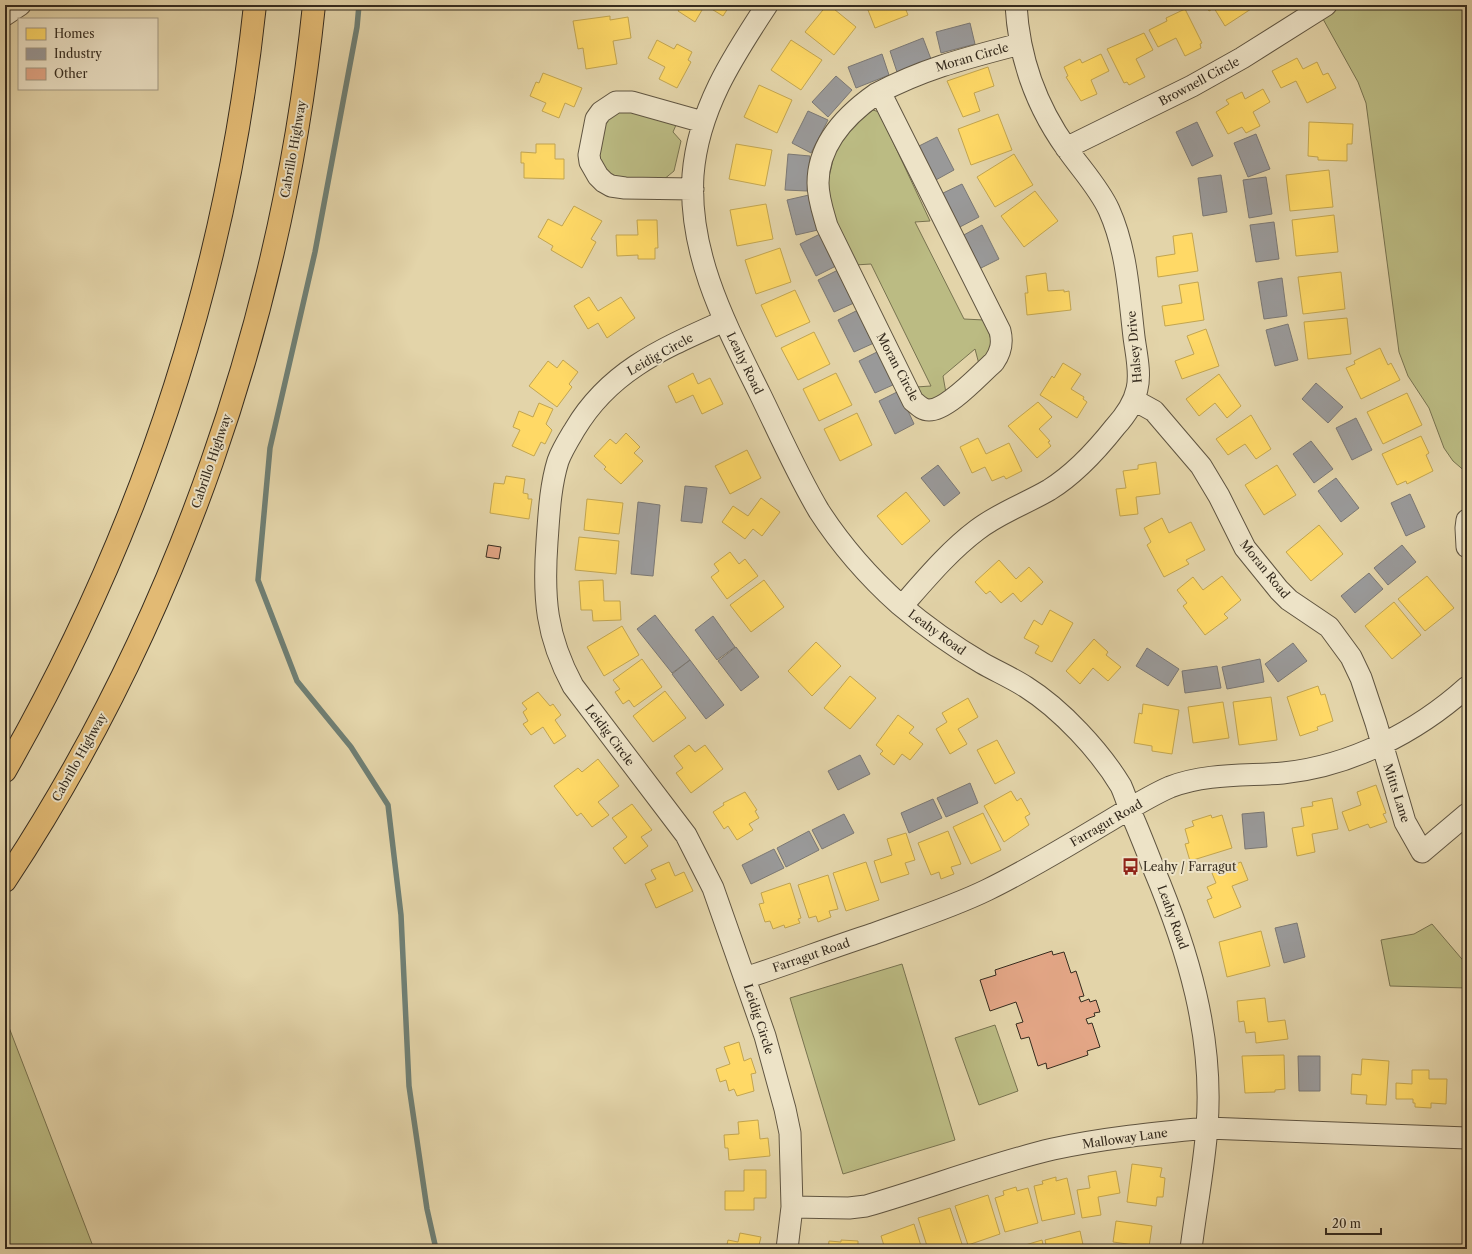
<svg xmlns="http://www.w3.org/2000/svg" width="1472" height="1254" font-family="'Libre Caslon Text',serif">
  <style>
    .green { fill: #bbbb83; stroke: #787350 }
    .homes { fill: #ffd966; stroke: #c2a550 }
    .industry { fill: #999; stroke: #7b7874 }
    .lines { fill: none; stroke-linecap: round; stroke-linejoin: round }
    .stream { stroke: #6f7f74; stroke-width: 5.5 }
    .building { fill: #e3a686; stroke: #352b1e }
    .street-casing { stroke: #605541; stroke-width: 23 }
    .highway-casing { stroke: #352b1e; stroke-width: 24 }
    .street { stroke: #ede3c7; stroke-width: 21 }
    .highway { stroke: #e2ba74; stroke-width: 22 }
    .labels { text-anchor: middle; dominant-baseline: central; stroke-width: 4; stroke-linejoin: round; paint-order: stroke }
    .street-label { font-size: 12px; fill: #352b1e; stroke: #ede3c7 }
    .poi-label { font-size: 12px; fill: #352b1e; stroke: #ede3c7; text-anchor: start }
  </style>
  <rect width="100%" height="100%" fill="#e3d4a9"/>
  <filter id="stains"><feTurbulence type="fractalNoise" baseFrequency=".005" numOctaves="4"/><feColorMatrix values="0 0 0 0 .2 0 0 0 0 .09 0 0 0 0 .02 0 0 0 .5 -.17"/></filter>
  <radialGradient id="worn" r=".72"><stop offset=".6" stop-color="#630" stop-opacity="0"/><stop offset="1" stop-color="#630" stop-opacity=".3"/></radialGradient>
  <!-- green -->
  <path class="green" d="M1326,5h141v468l-14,-12 -9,-13 -15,-40 -21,-32 -9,-24 -33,-249 -8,-21 -40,-72z
    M873,110l6,2 51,109 -15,1 49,97 20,1c10,25 10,24 -4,48l-5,-19 -32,27 3,17 -13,7 -10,-2 -7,-11 15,-1 -60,-122 -16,1 -23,-50 -5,-29 8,-35 14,-22z
    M619,111h8l49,14 -3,7 8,9 -7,30 -11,9 -48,-1 -19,-19 6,-37z
    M1432,924l35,41v23l-77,-2 -9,-46 33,-6z
    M902,964l53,176 -112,34 -53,-176z
    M5,1017l89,232h-89z
    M995,1025l23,66 -39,14 -24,-67z"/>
  <!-- homes -->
  <path class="homes" d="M682,5h48l-7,11 -18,-11 -10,17 -17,-11z
    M827,5h2l27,22 -22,28 -29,-23z
    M866,5h38l4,10 -33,13z
    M1205,5h43l3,4 -26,17 -11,-18 -5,3z
    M1185,9l17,34 -2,1 1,4 -16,8 -9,-18 -18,9 -9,-17 18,-9 -1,-3z
    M610,16v4l18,-3 3,21 -18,3 4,23 -31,5 -3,-21 -5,1 -5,-28z
    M1144,33l9,17 -17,9 9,18 -16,8 -2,-3 -3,1 -17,-34z
    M657,40l17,9 3,-5 15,8 -4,8 3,2 -14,26 -18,-9 6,-12 -17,-9z
    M791,40l31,20 -21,30 -30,-20z
    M1101,54l8,17 -18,9 6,14 -16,7 -15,-24 2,-1 -4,-9 16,-8 2,4z
    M1297,58l6,11 14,-7 6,13 5,-2 8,15 -29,15 -11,-22 -15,7 -9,-17z
    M988,67l6,19 -20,7 6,18 -17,6 -16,-36z
    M543,73l39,15 -8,19 -9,-4 -6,15 -17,-7 4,-8 -16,-7 6,-14 3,1z
    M759,85l33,15 -15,33 -33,-16z
    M1263,89l7,13 -17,10 7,14 -14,7 -4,-6 -14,7 -12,-22 13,-8 -3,-4 16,-8 3,7z
    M998,114l14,36 -41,15 -13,-36z
    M1309,122l44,2 -1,20h-5v17l-29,-1v-3l-10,-1z
    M536,144h19v15h9v20l-40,-1v-15h-3v-11l15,1z
    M736,144l36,6 -7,36 -36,-7z
    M1014,154l19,31 -38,22 -18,-30z
    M1329,170l4,37 -43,4 -4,-36z
    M1035,191l23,30 -34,26 -23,-31z
    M766,204l7,35 -36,7 -7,-36z
    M574,206l28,15 -11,18 5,3 -14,26 -31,-18 2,-4 -15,-9 10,-18 14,7z
    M1334,215l4,37 -42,4 -4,-36z
    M637,220h20l1,28h-3v11h-17v-4l-21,1 -1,-21h22z
    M1192,233l6,38 -40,6 -2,-20 19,-3 -2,-18z
    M780,248l11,34 -35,12 -11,-34z
    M1341,272l4,37 -42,5 -5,-37z
    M1046,273l2,18 16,-1v2l5,-1 2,19 -44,5 -2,-22h3l-2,-17z
    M1198,282l6,38 -39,6 -3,-20 20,-3 -3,-18z
    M795,290l15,32 -34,15 -15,-32z
    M589,297l9,14 23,-14 14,21 -28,20 -9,-15 -10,6 -14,-23z
    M1347,318l4,36 -43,5 -4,-37z
    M1206,329l13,37 -37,13 -7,-18 19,-7 -7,-18z
    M814,332l16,32 -32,16 -17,-32z
    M1380,348l8,17 3,-2 9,17 -39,19 -15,-31 9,-4 -1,-3z
    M563,360l15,12 -9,12 3,3 -15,20 -28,-21 19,-25 9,7z
    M1063,363l18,11 -10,15 13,8 -1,2 4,3 -10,16 -37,-23 12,-19 2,2z
    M693,373l5,11 12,-6 13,26 -21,10 -9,-19 -17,8 -8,-17z
    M836,373l16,32 -33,16 -16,-32z
    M1219,374l22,32 -14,12 -12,-15 -16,13 -13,-17z
    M1407,393l15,32 -39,19 -16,-32z
    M1038,402l14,15 -13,12 11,12 -2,1 3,4 -14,12 -29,-32z
    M539,403l14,6 -7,15 6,6 -7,14 -4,-2 -7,14 -22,-10 8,-16 -7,-3 6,-16 14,6z
    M857,413l15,32 -32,16 -16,-32z
    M1251,415l20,34 -15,10 -11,-15 -17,11 -12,-16z
    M626,433l14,14 -6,6 9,8 -22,23 -17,-15 2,-2 -12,-11 16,-17 6,5z
    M1421,436l8,17 -3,2 7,16 -26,13 -1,-3 -9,4 -15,-31z
    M978,438l8,16 23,-11 13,28 -16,8 -2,-3 -12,5 -7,-14 -13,6 -12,-26z
    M747,450l14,28 -31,16 -15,-28z
    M1156,462l4,32 -24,3 2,17 -18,2 -4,-27 10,-1 -3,-17 15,-2v-4z
    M1277,465l19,30 -32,20 -19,-30z
    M506,476l19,3 -2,14 5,1v5h4l-3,20 -39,-6 4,-30 10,1z
    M906,492l24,29 -28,24 -25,-29z
    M761,498l19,14 -18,24 -9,-7 -8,10 -23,-17 11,-16 15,10z
    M587,499l36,4 -4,31 -35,-4z
    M1162,518l7,15 22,-11 14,28 -19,10 3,4 -25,13 -17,-32 4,-3 -7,-14z
    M1319,525l24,29 -32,27 -25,-29z
    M579,537l40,4 -3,33 -41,-4z
    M730,552l9,12 6,-5 13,17 -31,23 -16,-22 8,-6 -5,-7z
    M999,560l17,19 13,-12 14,15 -22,20 -8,-9 -12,10 -11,-12 -4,3 -11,-12z
    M1222,576l19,24 -17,14 4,4 -23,17 -22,-29 4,-3 -10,-13 16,-13 10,13z
    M1427,576l27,32 -29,23 -27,-32z
    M603,580l1,21h16l1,19 -28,1 -1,-11h-11l-2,-29z
    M764,580l20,27 -33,25 -21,-27z
    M1394,602l27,33 -29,24 -27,-33z
    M1050,610l23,13 -21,39 -17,-9 4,-7 -15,-8 10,-18 8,5z
    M622,626l17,29 -35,21 -17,-29z
    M1094,639l14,13 -2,3 15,12 -13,14 -15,-13 -13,16 -14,-13z
    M816,642l25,24 -29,30 -24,-25z
    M642,659l20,28 -28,20 -5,-7 -6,4 -8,-12 5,-3 -7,-9z
    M850,676l26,22 -26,31 -26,-21z
    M1318,686l3,9 4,-1 8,27 -16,6 1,3 -18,6 -13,-39z
    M665,691l21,27 -33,24 -20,-26z
    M538,692l12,14 3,-2 8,11 -6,5 11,16 -12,8 -11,-17 -12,8 -8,-11 5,-3 -5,-9 4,-3 -5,-6z
    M1271,697l6,43 -38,5 -6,-43z
    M968,698l10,19 -20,12 9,15 -17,10 -14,-25 11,-7 -5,-9z
    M1223,702l6,36 -36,5 -5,-36z
    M1143,704l36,6 -7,44 -20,-3v-5l-18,-3 5,-30 3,1z
    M898,715l16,12 -5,6 14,11 -13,16 -8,-6 -8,11 -14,-11 3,-3 -7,-6z
    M997,740l18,33 -20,11 -18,-34z
    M689,745l6,7 10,-7 18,24 -32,24 -15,-20 7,-5 -9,-12z
    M598,759l21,27 -21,16 11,13 -17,12 -11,-14 -4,3 -23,-30 24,-18 4,4z
    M1376,785l10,28 -3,1 4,8 -17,6 -2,-4 -19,7 -7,-19 19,-7 -4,-13z
    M1011,791l6,10 4,-3 9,16 -5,3 4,8 -25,17 -20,-36z
    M745,792l12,18 -2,1 4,7 -10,6 4,6 -16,10 -9,-14 -4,3 -11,-17 11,-7 -1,-2z
    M1332,798l6,31 -26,5 3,18 -18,4 -5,-28 12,-2 -3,-18 12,-2 -1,-4z
    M632,804l20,26 -11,7 7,9 -23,18 -12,-16 14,-11 -15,-19z
    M983,813l18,37 -30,14 -18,-37z
    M1211,815l1,3 10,-3 10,33 -42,13 -5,-17 4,-1 -4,-14 9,-3 -2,-5z
    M948,831l13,33 -10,3 3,7 -13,5 -2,-7 -8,3 -13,-32z
    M906,833l9,27 -10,3 4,11 -28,9 -7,-22 18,-6 -5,-16z
    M669,862l6,14 9,-4 9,19 -37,17 -11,-24 11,-5 -5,-9z
    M866,862l13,38 -33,11 -13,-38z
    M1241,862l7,18 -16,6 9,21 -27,11 -7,-18 5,-2 -5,-11 9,-4 -4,-10z
    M828,875l10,34 -9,2 2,6 -13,5 -2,-6 -7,2 -11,-33z
    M790,883l11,35 -3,1 2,4 -15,5 -1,-3 -11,4 -3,-8 -5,1 -6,-18 5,-1 -3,-10z
    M1261,931l9,35 -43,11 -8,-35z
    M1265,998l3,24 17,-2 3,19 -32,4 -1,-11 -9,1 -2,-12 -5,1 -2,-21z
    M739,1042l5,19 7,-3 5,15 -5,1 3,17 -17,5 -3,-7 -5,2 -3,-11 -6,2 -4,-13 14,-5 -6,-17z
    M1284,1055l1,34 -10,1v2l-30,1 -3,-37z
    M1362,1059l27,2 -3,44 -20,-1 1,-9 -16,-1 1,-20 9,1z
    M1412,1070h17v9h18l-1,25 -15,-1v5l-16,-1v-4h-2v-4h-17v-16l16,1z
    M758,1120l2,19 8,-1 2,18 -41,4 -1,-12h-3l-1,-13 15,-1 -1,-12z
    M1132,1164l30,4 -2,9 5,1 -2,19h-6l-1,9 -29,-4z
    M744,1170h22v28h-12v12h-29v-19h19z
    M1116,1171l4,22 -22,4 3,18 -19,3 -5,-28 13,-2 -2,-12z
    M1056,1177v4l11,-3 8,36 -33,7 -8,-35 9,-2 -1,-3z
    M1016,1187l1,4 11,-3 10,35 -33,9 -10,-34 9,-3 -1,-4z
    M988,1195l12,39 -32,11 -13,-39z
    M950,1208l13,39 -7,2h-28l-10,-31z
    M1116,1221l36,5 -3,21 -36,-5z
    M914,1224l8,25h-37l-4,-13z
    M1080,1231l4,18h-37l-2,-9z
    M740,1233l21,4 -3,12h-32l2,-9 10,2z
    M841,1240l17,1v8h-30l1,-8 12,1z
    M1042,1240l2,9h-32z"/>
  <!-- industry -->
  <path class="industry" d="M970,23l5,21 -34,9 -5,-21z
    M923,38l8,21 -34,13 -7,-21z
    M882,54l7,21 -33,13 -8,-21z
    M836,76l16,14 -24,27 -16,-15z
    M808,111l20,9 -17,33 -19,-10z
    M1197,122l16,34 -21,10 -16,-34z
    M1256,134l14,35 -22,8 -14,-34z
    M937,137l17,33 -20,11 -17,-34z
    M788,154l22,2 -3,35 -22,-1z
    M1221,175l6,37 -24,4 -5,-38z
    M1266,177l6,37 -23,4 -6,-38z
    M962,184l17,33 -21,11 -17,-34z
    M809,195l9,35 -22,5 -9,-35z
    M1274,222l5,37 -23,3 -6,-37z
    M982,225l17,34 -20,10 -17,-33z
    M820,234l16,32 -20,10 -16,-32z
    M838,270l16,33 -20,9 -16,-32z
    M1282,278l5,38 -23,3 -6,-37z
    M858,310l16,33 -20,9 -16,-32z
    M1288,324l10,36 -23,6 -9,-36z
    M879,351l16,33 -20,9 -16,-32z
    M1316,383l27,24 -15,16 -26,-24z
    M899,391l15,33 -19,10 -16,-33z
    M1356,418l16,32 -20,10 -16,-32z
    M1311,441l22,28 -19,14 -21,-29z
    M938,465l22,28 -16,13 -23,-28z
    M1336,478l23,30 -18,14 -23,-31z
    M685,486l22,2 -5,35 -21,-2z
    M1410,494l15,33 -19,9 -15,-33z
    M638,502l22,3 -7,71 -22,-2z
    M1402,545l14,17 -28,23 -14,-17z
    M1369,573l14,16 -28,24 -14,-17z
    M655,615l35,45 -18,13 -35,-44z
    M713,616l22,31 -18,13 -22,-30z
    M1293,643l14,18 -29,21 -13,-18z
    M736,647l23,30 -18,14 -23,-30z
    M1147,648l32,21 -11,17 -32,-20z
    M1260,659l4,23 -37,7 -5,-22z
    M690,660l34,45 -18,14 -34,-45z
    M1217,666l4,22 -36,5 -3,-22z
    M860,755l10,19 -32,16 -10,-19z
    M970,783l8,20 -32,14 -9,-19z
    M933,799l9,19 -33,15 -8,-20z
    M1264,812l3,35 -22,2 -3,-35z
    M844,814l10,19 -32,16 -10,-19z
    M809,831l10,19 -33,17 -9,-19z
    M774,849l10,19 -33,16 -9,-19z
    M1297,923l8,34 -21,6 -9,-35z
    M1298,1056h22v35h-21z"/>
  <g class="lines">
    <!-- stream -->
    <path class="stream" d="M359,5l-2,22 -42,225 -45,196 -12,132 39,101 54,66 37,58 13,110 8,171 18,123 9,40"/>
  </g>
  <!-- building -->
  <path class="building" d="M488,545l13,2 -2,12 -13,-2z
    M1052,951l1,4 11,-3 7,21 5,-2 8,25 -5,1 2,5 8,-3 1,3 6,-2 4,12 -6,1 1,3 -9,3 2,5 4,-1 8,24 -13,4 1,4 -41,14 -1,-6 -8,3 -9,-29 -8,2 -5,-15 7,-2 -7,-20 -26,9 -10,-31 16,-5 -1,-5z"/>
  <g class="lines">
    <defs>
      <path id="street" d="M767,5c-35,53 -69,105 -74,170 -5,80 33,150 67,219 19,39 37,80 59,117 22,34 50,66 80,93 26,22 54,42 83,59 14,8 30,15 44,24 35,22 74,64 95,99 4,9 7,18 10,27 8,18 15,36 22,54 35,83 61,169 54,260 -3,41 -11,81 -16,122
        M5,15l15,-10
        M880,92l120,239c3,12 1,21 -6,31 -15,13 -46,48 -65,48 -7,0 -11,-5 -16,-9l-86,-175c-4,-14 -9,-28 -9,-43 0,-39 28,-68 58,-89 49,-26 91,-36 144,-50
        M1066,148l126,-62 50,-28 84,-53
        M693,189l-68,-1 -14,-2 -7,-4 -6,-6 -8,-14 -1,-7 7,-36 5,-7 15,-10h16l71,20
        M724,321c-60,27 -114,49 -149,108 -6,10 -13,21 -17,32 -8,26 -9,54 -11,81 -4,56 -1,94 26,144l113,149 27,53 52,148 20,73 5,24 2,74 -5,42
        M1134,400l20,11 47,55 18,30 26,52 34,42 10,10 40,27 22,30 10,21 15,45 29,99 17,30 45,-38
        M1467,520l-1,8 1,19
        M902,606c23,-26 47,-55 75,-76 22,-17 48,-26 72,-40 26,-16 47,-39 66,-63 10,-11 19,-24 22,-38 4,-16 -1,-36 -3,-52 -5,-42 -7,-87 -25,-127 -10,-22 -28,-41 -42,-61 -31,-43 -48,-91 -51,-144
        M745,978c43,-14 85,-30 128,-44 38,-14 77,-26 114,-44 41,-20 79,-43 117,-66 22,-13 43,-27 66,-37 36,-14 76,-11 113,-14 68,-7 134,-41 184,-86
        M792,1207l57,1 17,-2c63,-18 123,-42 187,-57 51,-11 102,-16 154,-21l260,10"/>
      <path id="highway" d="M5,771c136,-238 221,-493 250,-766
        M5,881c172,-260 277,-566 309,-876"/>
    </defs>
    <!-- street casing -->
    <use href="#street" class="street-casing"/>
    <!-- highway casing -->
    <use href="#highway" class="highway-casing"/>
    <!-- street -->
    <use href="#street" class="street"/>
    <!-- highway -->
    <use href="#highway" class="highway"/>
  </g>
  <!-- icons -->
  <defs>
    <symbol id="bus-bare" viewBox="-9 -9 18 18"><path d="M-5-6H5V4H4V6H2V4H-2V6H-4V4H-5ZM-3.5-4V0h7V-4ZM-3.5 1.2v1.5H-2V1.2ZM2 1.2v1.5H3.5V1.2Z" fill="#8f2418" stroke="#ede3c7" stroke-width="2.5" paint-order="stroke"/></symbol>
  </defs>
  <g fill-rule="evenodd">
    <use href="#bus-bare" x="1118" y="854" width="25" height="25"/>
  </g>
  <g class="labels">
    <!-- street labels -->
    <g class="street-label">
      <text transform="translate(972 57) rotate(-16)">Moran Circle</text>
      <text transform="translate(1199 81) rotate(-28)">Brownell Circle</text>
      <text transform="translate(293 149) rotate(-80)">Cabrillo Highway</text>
      <text transform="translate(1134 347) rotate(-95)">Halsey Drive</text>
      <text transform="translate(660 354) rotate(-29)">Leidig Circle</text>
      <text transform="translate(745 363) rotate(64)">Leahy Road</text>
      <text transform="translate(898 367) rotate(62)">Moran Circle</text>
      <text transform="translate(211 461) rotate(-71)">Cabrillo Highway</text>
      <text transform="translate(1265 569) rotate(51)">Moran Road</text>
      <text transform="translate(937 632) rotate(36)">Leahy Road</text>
      <text transform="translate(610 735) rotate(53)">Leidig Circle</text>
      <text transform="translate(79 757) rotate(-61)">Cabrillo Highway</text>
      <text transform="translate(1397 793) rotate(72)">Mitts Lane</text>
      <text transform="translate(1106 823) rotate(-30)">Farragut Road</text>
      <text transform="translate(1173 917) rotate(70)">Leahy Road</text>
      <text transform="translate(811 955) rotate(-19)">Farragut Road</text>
      <text transform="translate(759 1019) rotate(72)">Leidig Circle</text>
      <text transform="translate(1125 1138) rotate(-8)">Malloway Lane</text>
    </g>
    <!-- poi labels -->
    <g class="poi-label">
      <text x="1143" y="866">Leahy / Farragut</text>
    </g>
  </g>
  <!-- margin -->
  <rect width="1472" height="1254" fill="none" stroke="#e3d4a9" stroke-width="20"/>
  <rect x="6" y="6" width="1460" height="1242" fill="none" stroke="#352b1e" stroke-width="2"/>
  <rect x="10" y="10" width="1452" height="1234" fill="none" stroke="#352b1e"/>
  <!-- legend -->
  <rect x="18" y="18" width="140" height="72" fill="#ede3c7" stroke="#a39983"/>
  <rect x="26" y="28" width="20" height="12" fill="#ffd966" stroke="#a39983"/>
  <text x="54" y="38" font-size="12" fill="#352b1e">Homes</text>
  <rect x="26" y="48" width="20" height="12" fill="#999999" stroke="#a39983"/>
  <text x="54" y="58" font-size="12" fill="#352b1e">Industry</text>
  <rect x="26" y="68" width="20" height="12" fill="#e3a686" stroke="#a39983"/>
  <text x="54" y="78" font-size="12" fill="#352b1e">Other</text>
  <!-- scale -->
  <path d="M1326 1228v6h55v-6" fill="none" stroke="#352b1e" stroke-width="2"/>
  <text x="1332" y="1228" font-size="12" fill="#352b1e" stroke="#ede3c7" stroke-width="3" paint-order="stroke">20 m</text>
  <rect width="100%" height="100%" filter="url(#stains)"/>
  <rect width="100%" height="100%" fill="url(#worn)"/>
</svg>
